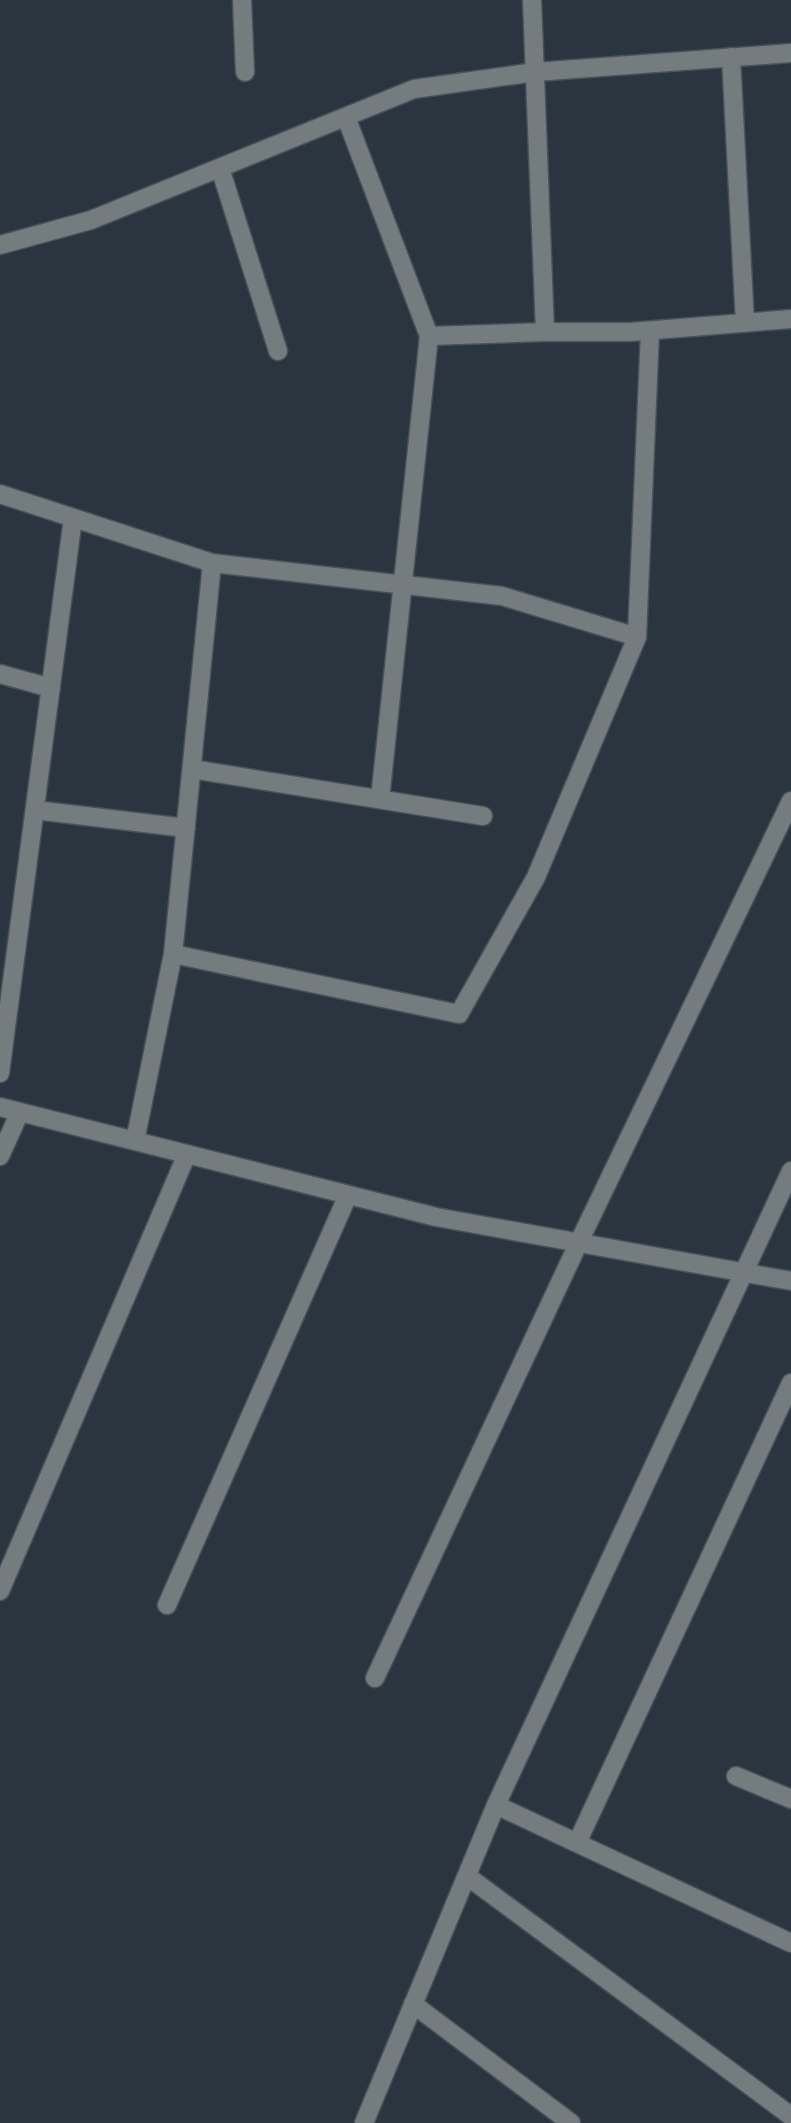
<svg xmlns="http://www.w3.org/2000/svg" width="791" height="2123" font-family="'Space Grotesk',sans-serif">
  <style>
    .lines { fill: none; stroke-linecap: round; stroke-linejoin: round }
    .minor-casing { stroke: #48515b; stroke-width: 21 }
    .minor { stroke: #757c7f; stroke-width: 18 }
  </style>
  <rect width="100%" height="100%" fill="#2b353f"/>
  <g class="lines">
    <defs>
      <path id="minor" d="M242,0l3,72
        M532,0l13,332h85l161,-13
        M731,57l14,266
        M346,117l83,219 -49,463
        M220,168l58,183
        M0,245l91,-25 323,-131 121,-17 256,-19
        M429,336l116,-4
        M0,494l212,69 290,33 135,41 13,-306
        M0,674l51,14
        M192,769l291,47
        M35,810l151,18
        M173,954l39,-391
        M0,1073l73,-555
        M0,1107l436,110 355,64
        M135,1141l38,-187 286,60 77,-137 101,-240
        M0,1156l20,-44
        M791,1383l-214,460 214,100
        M0,1591l187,-437
        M167,1605l181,-410
        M375,1678l204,-436 212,-441
        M736,1776l55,23
        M577,1843l-81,-38 295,-634
        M467,1876l324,240
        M413,2004l158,119
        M364,2123l132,-318"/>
    </defs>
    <!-- minor casing -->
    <use href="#minor" class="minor-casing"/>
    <!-- minor -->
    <use href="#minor" class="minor"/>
  </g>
</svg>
